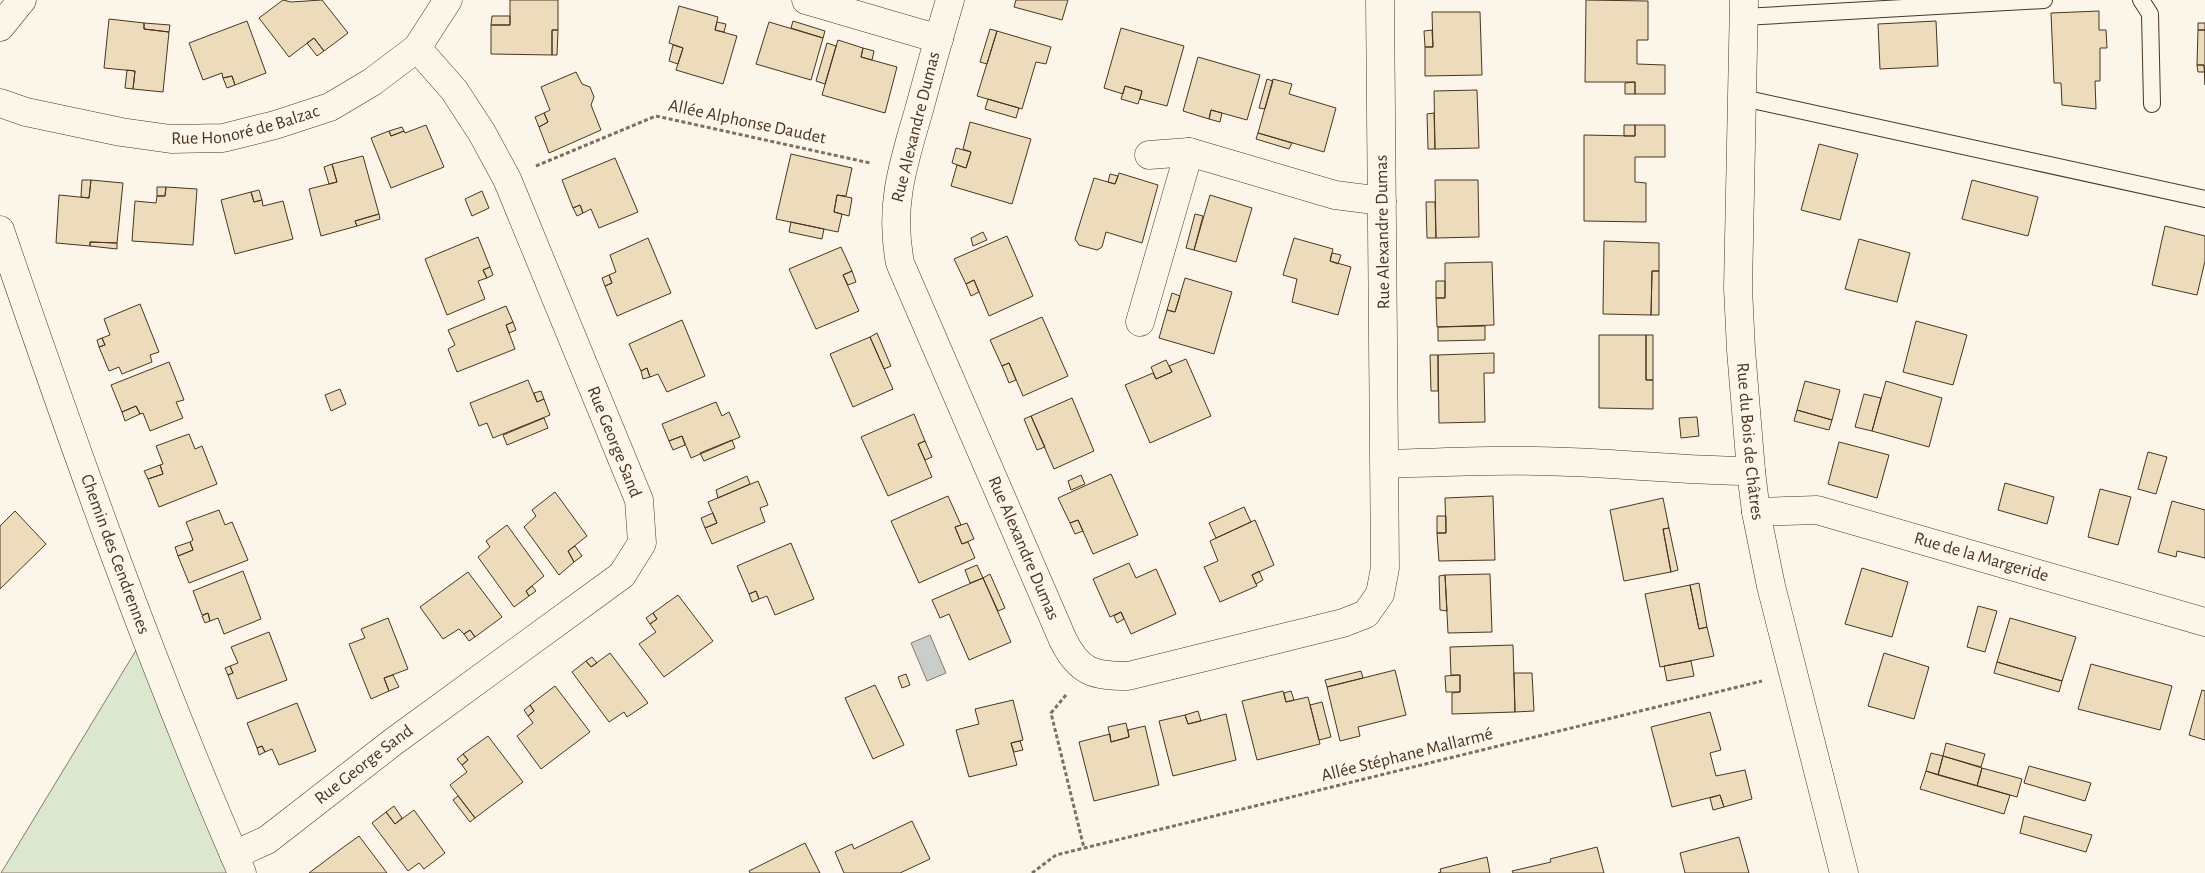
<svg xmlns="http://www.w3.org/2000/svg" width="2205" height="873" font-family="'Alegreya Sans',sans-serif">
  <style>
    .green { fill: #dce7d0; stroke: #887966 }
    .water { fill: #c9cecd; stroke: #887966 }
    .building { fill: #ecdcbc; stroke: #4a3520 }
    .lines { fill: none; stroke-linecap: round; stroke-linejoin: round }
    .service-casing { stroke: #4a3520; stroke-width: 18 }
    .minor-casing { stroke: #4a3520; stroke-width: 29 }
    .path { stroke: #7f6f5c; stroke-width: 3; stroke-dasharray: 4 2.5; stroke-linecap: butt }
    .service { stroke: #fbf6e9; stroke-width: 16 }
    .minor { stroke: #fbf6e9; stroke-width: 28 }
    .labels { text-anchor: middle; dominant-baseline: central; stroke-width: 4; stroke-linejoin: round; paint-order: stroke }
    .street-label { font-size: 18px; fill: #4a3520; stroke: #fbf6e9 }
  </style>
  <rect width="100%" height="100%" fill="#fbf6e9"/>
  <!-- green -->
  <path class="green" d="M138,647l92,226h-229z"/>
  <!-- water -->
  <path class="water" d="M930,635l16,38 -19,8 -16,-38z"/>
  <!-- building -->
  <path class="building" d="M283,0l8,2 31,-2 26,33 -24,18 -10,-13 -25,19 -30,-39z
    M510,0h48v30h-6v25l-61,-1v-29h19z
    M1016,0h52l-6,20 -48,-13z
    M1586,0l62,1v39h-11v24l28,1v29h-30v-12h-50z
    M679,6l39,11 -3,13 22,6 -14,48 -47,-14 7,-22 -14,-5z
    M2099,11v19h7l1,18h-7v33h-5l1,28 -34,-4 -1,-22h-7l-3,-70z
    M1432,12h48l2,63 -57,1v-29h8z
    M492,16h18v9h-19z
    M109,19l35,4v6l25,3 -6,60 -30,-3 2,-18 -31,-3z
    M247,21l19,52 -31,12 -3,-9 -9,2 -1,-5 -19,7 -14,-37z
    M793,21l32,10 -2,7 -32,-10z
    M1936,21l2,45 -58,3 -2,-45z
    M717,22l9,2 -2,8 -9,-2z
    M769,22l54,16 -12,42 -55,-16z
    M144,23l26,2 -1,7 -25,-3z
    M2198,23h7v7h-7z
    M1121,28l63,18 -17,60 -27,-7 2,-8 -17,-5 -2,8 -19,-6z
    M990,29l7,2 -10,33 -7,-2z
    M552,30h6l-1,25h-5z
    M1432,30l1,17h-8l-1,-16z
    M2198,30h7v55l-1,-20h-7z
    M997,31l54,16 -5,17 -10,-2 -14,47 -45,-13z
    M314,38l10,13 -7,5 -10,-13z
    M838,40l25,8 -2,9 36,10 -12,46 -63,-18z
    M827,43l9,3 -11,38 -9,-3z
    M673,45l10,3 -5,16 -9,-3z
    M863,48l11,3 -2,9 -11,-3z
    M1198,57l62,18 -13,45 -36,-10 -2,9 -26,-8z
    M2197,65h7l1,7h-7z
    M127,70l8,1 -2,18 -8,-1z
    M576,72l6,12 8,3 4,10 -3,8 10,25 -52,23 -10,-26 9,-5 -4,-9 6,-3 -9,-23z
    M232,76l3,9 -8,3 -4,-10z
    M1267,79l6,2 -8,28 -6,-1z
    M1273,79l19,5 -3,10 47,14 -12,44 -66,-19z
    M1635,82v12h-10v-11z
    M1125,86l17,5 -4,13 -17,-5z
    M1477,90l2,58 -44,1 -1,-58z
    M988,99l31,9 -3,10 -31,-9z
    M1211,110l11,3 -2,9 -11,-3z
    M544,113l4,9 -9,5 -4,-10z
    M1434,113l1,36h-7l-1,-35z
    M970,122l61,17 -19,65 -61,-18 6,-21 9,3 5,-16 -8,-3z
    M426,125l18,42 -53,21 -20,-50 18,-7 2,5 13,-5 1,2z
    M1624,125h11v11h-11z
    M1635,125h30v32h-30v25l11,1v39l-62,-1v-86l51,1z
    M402,127l2,4 -13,5 -2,-5z
    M1258,133l34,10 -3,6 -33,-10z
    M1819,144l39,10 -18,66 -39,-10z
    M956,148l15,4 -5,16 -14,-5z
    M791,154l61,14 -6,28 -9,-1 -3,17 8,2 -4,18 -62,-13z
    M363,156l16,58 -24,7 2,5 -36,10 -12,-47 28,-7 -5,-18z
    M615,158l23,54 -39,16 -8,-19 -8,4 -3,-8 -7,3 -11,-28z
    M332,164l5,18 -8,2 -5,-17z
    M1119,173l39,12 -16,58 -36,-11 -4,15 -5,3 -18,-5 -4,-6 19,-61 21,6z
    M1110,174l8,2 -3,8 -7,-2z
    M82,180h9l-2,18 -8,-1z
    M91,180l32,3 -6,60 -27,-1v4l-34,-3 3,-48 30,3z
    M1435,180h43l1,57 -43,1z
    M1972,180l66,17 -10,39 -66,-17z
    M157,187h9l-1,9h-8z
    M166,187l31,2 -4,56 -61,-4 3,-40 21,2 1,-7h8z
    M259,190l3,10 -8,2 -3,-10z
    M482,191l7,17 -17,8 -7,-17z
    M251,192l3,10 8,-2 1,6 20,-5 10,38 -58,15 -14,-54z
    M837,195l15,3 -3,18 -15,-4z
    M1210,195l42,13 -16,54 -42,-12z
    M1426,202h9l1,36h-9z
    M580,205l3,8 -6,3 -4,-8z
    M379,214l1,5 -23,7 -2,-5z
    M1195,214l8,2 -9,34 -8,-2z
    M791,222l33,7 -2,10 -33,-7z
    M2165,226l40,10v25l-8,34 -45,-10z
    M983,232l4,8 -14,6 -2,-8z
    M1007,236l26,60 -44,20 -15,-36 -8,4 -12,-25z
    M478,237l12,30 -7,3 4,8 -9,3 7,18 -38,16 -22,-56z
    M648,238l23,55 -54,23 -12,-30 7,-3 -3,-8 7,-3 -6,-17z
    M1294,238l39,11 -3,12 21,6 -13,48 -46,-13 5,-23 -14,-4z
    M1859,239l51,14 -13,49 -52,-13z
    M1604,241l55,2v28h-7l-1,44 -48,-1z
    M90,242l27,1v6l-27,-3z
    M841,247l11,24 -9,4 16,36 -43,18 -27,-60z
    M1332,253l9,2 -3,9 -8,-3z
    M1492,262l2,63 -57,2 -1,-29h9v-35z
    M490,267l3,8 -6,3 -4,-8z
    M852,271l4,11 -8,3 -5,-10z
    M1652,271h7v44h-8z
    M609,275l3,8 -7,3 -3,-8z
    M1185,278l47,14 -18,62 -55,-16 8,-28 8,2z
    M974,280l5,12 -8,4 -5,-12z
    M1436,281h9v17h-9z
    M1172,293l8,3 -5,16 -8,-2z
    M140,304l19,48 -9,3 2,7 -30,12 -3,-7 -10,4 -10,-24 6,-2 -3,-7 8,-3 -6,-16z
    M506,306l7,16 -7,3 9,24 -58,23 -9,-23 7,-4 -7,-15z
    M1042,317l26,59 -45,20 -14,-33 -7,3 -12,-26z
    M682,320l23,56 -38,16 -9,-18 -8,3 -3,-9 -6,3 -12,-27z
    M1916,321l51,14 -14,50 -50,-13z
    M513,322l3,8 -7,3 -3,-8z
    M1485,326v14l-47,1v-14z
    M877,333l14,33 -7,3 -14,-32z
    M1599,335h47v45h7v29l-54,-1z
    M1646,335h7v45h-7z
    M870,337l23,52 -40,18 -23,-53z
    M102,338l3,7 -6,2 -2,-7z
    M1494,353v20h-10l1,49 -46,1 -1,-68z
    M1430,355h8v36h-7z
    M1186,359l25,57 -61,27 -25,-58 28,-12 3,6 16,-7 -3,-6z
    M1166,360l6,12 -16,7 -5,-12z
    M169,362l15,38 -8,2 7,16 -33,13 -7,-18 -3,1 -4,-8 -14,6 -11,-27z
    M1009,363l7,17 -7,3 -7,-17z
    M647,368l3,9 -7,2 -2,-8z
    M528,380l9,22 7,-3 6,16 -57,23 -6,-15 -8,3 -9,-23z
    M1805,381l35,9 -8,30 -35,-10z
    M1886,381l56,17 -13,49 -57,-16z
    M340,389l6,15 -15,7 -6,-16z
    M541,391l3,8 -7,3 -3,-9z
    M1864,394l17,4 -9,33 -17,-4z
    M1072,398l22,53 -40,18 -23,-53z
    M716,402l6,14 7,-4 11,25 -49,21 -9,-22 -13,5 -7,-17z
    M136,406l4,8 -15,7 -3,-9z
    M1797,410l35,10 -3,10 -35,-9z
    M914,414l11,27 -7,3 14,33 -44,19 -27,-59z
    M1031,416l14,31 -8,3 -13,-31z
    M1697,417l2,19 -18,2 -2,-20z
    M544,418l4,10 -41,17 -4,-10z
    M189,434l6,15 7,-3 15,38 -58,23 -11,-28 15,-5 -3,-9 3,-1 -7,-18z
    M682,436l3,9 -12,5 -4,-9z
    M732,440l3,8 -31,13 -4,-8z
    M925,441l7,16 -7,3 -7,-16z
    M1839,442l50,13 -12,43 -49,-14z
    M2148,452l19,5 -11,37 -18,-5z
    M160,465l3,9 -15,5 -4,-8z
    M1111,474l27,61 -45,19 -15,-34 -8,3 -12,-25z
    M1081,475l4,9 -14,6 -3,-9z
    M747,476l3,8 -32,14 -2,-8z
    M758,481l10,24 -8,3 5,14 -53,22 -7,-16 12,-5 -9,-21z
    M2005,483l49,14 -7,27 -49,-14z
    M2100,489l31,8 -13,48 -30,-8z
    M555,492l32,44 -19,15 6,11 -15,13 -35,-48 12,-11 -4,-6z
    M948,496l13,29 -6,2 7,17 6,-2 7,16 -56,25 -28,-62z
    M1493,496l2,64 -56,1 -2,-28h9l-1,-35z
    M1663,498l6,30 -6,1 8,43 -47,9 -14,-71z
    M2172,501l33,9v48l-28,-7 -1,6 -18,-5z
    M1244,507l7,15 -35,16 -7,-15z
    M219,510l6,15 7,-3 16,38 -59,23 -11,-27 15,-6 -3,-8 3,-2 -7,-18z
    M15,511l31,33 -46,45v-63z
    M713,513l4,10 -12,5 -4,-10z
    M1437,516h9v17h-9z
    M1078,520l5,11 -8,3 -5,-11z
    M1255,520l19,45 -22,10 5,11 -37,16 -16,-35 14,-6 -8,-20z
    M967,523l7,16 -12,5 -7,-17z
    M507,525l37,51 -18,15 3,5 -15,11 -36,-50 12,-10 -4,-6z
    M1669,528l9,42 -7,2 -8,-43z
    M190,542l3,8 -15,6 -3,-9z
    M791,543l23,56 -39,16 -8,-19 -8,3 -3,-8 -7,3 -12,-28z
    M575,546l7,10 -8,6 -6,-11z
    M1129,563l7,15 20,-9 20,45 -45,20 -10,-22 -11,5 -17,-38z
    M977,565l6,13 -13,5 -5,-13z
    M1862,568l46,14 -16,55 -47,-13z
    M243,571l18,48 -37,15 -6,-16 -8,3 -2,-8 -6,2 -9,-24z
    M1259,571l4,9 -7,4 -4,-9z
    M468,572l34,45 -27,20 -5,-7 -6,4 -5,-5 -16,10 -23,-32z
    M990,574l15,34 -7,3 -15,-33z
    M1490,574l2,58 -44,1 -3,-58z
    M1445,575l2,36 -7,-1 -1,-34z
    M983,578l28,64 -42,18 -20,-46 -9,4 -8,-18z
    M1699,583l8,44 -8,2 -9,-44z
    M1690,585l9,44 8,-2 7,29 -54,11 -15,-73z
    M532,586l4,5 -7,5 -3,-5z
    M756,591l3,8 -7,3 -3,-8z
    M678,595l35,46 -49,36 -25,-33 17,-12 -6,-8 7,-5 -4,-6z
    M1978,606l19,5 -12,41 -18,-5z
    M1121,612l3,7 -7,4 -3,-7z
    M208,613l2,8 -5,2 -3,-7z
    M653,613l4,6 -7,5 -4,-6z
    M388,618l20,51 -24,9 5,13 -18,8 -22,-55 16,-6 -4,-9z
    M2010,618l66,19 -14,44 -65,-19z
    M470,630l5,7 -6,4 -5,-7z
    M269,632l18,48 -50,19 -9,-24 5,-2 -3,-7 8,-3 -7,-16z
    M1513,645l2,67 -63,2v-21l8,-1v-17h-9l-1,-28z
    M610,653l38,50 -21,14 -3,-5 -15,10 -37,-50 14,-11 5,6z
    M1884,653l45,14 -15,52 -46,-13z
    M592,657l5,6 -6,4 -5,-6z
    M1691,661l3,15 -27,5 -3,-15z
    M1997,662l65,19 -3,11 -65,-19z
    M2091,664l81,22 -12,44 -82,-21z
    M230,666l3,7 -5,2 -3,-7z
    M1395,670l11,45 -48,12 2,9 -20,5 -13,-54z
    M1361,671l2,7 -36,9 -2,-7z
    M1514,673h18l2,38 -19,1z
    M906,674l4,11 -8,3 -4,-11z
    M393,675l6,12 -10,4 -5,-13z
    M1460,675v17h-14l-1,-16z
    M875,685l29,60 -31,14 -28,-61z
    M555,686l35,46 -49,37 -24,-33 16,-13 -5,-7 6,-5 -4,-6z
    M2202,690l3,1v49l-16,-5z
    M1283,691l3,11 22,-5 12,47 -63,16 -15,-59z
    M1291,691l3,9 -8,2 -2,-9z
    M1013,700l10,40 -12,3 6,22 -48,12 -13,-47 23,-6 -4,-15z
    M1322,702l9,35 -12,3 -9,-35z
    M297,703l19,48 -37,14 -7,-16 -7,3 -3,-6 -5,2 -10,-25z
    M530,705l4,6 -6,5 -4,-6z
    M1198,711l3,10 -13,3 -3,-9z
    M1710,712l11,38 -11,3 6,23 29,-6 7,29 -28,8 -4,-12 -48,12 -21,-80z
    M1226,714l10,46 -63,16 -14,-55 26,-6 3,9z
    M1126,723l3,14 -18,5 -3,-15z
    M1145,726l14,59 -65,16 -15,-59 31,-8 1,8 18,-5 -1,-7z
    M488,736l35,46 -48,36 -25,-33 17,-13 -5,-7 6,-5 -5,-6z
    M1020,741l3,9 -9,2 -3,-9z
    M1946,743l39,11 -4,13 -38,-11z
    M262,746l3,6 -6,3 -2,-7z
    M1931,753l12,3 -5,19 -12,-4z
    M463,754l5,6 -6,5 -5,-6z
    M1943,756l39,12 -5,18 -39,-11z
    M2029,766l62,17 -6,18 -61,-18z
    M1982,768l40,11 -5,18 -40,-11z
    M1926,771l84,24 -6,19 -84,-25z
    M1720,795l4,12 -11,3 -3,-12z
    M458,796l17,22 -5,4 -17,-22z
    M394,806l8,12 -7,6 -9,-12z
    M414,810l31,43 -21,16 -5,-6 -11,8 -36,-48 14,-11 9,12z
    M2024,816l68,19 -6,17 -66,-19z
    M912,821l18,38 -30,14h-56l-9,-21 17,-8 2,5z
    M359,836l28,37h-78l36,-27z
    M1739,837l10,36h-64l-5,-20z
    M805,843l15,30h-70l-1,-2z
    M1597,847l7,26h-91l-1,-2 39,-9 -1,-3z
    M1487,857l3,16h-52l3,-1 -1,-3z"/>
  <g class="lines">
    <defs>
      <path id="service" d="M2141,0l9,14 2,90
        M1744,17l300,-17
        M1743,98l462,101"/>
      <g id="minor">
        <path d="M806,0l133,39"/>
        <path id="s1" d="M950,0c-11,37 -21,73 -31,110 -16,55 -30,95 -19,153l163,377c16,32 30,36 65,36l215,-53 23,-9 14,-20 5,-26 -5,-568"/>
        <path id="s2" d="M1744,0l-6,288 3,62 10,121 5,41 15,74 73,287"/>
        <path d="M0,27l22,-27"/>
        <path id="s3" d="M0,103l26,9 95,20 50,7 52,-1 52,-13 55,-18 42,-25 45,-34 31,-48"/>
        <path d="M1149,155l40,-3 146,43 47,6"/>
        <path id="s4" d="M0,230c74,216 150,433 242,643"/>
        <path d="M1140,322l49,-170"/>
        <path d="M1385,464c61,-2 123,-5 184,-2 61,2 121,9 182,9"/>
        <path id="s5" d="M1756,512l61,-2 388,112"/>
        <path id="s6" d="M234,855l33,-15 126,-98 229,-167 20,-32 -3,-43 -132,-321 -25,-46 -28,-43 -37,-42"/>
      </g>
    </defs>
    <!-- service casing -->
    <use href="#service" class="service-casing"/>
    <!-- minor casing -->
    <use href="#minor" class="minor-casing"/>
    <!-- path -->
    <path class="path" d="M536,166l120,-50 214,47
      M1066,695l-15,18 33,135
      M1032,873l24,-18 706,-174"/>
    <!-- service -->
    <use href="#service" class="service"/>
    <!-- minor -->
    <use href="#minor" class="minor"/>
  </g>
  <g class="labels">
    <!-- street labels -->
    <g class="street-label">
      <text transform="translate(747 122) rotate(12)">Allée Alphonse Daudet</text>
      <text stroke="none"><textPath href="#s3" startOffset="251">Rue Honoré de Balzac</textPath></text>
      <text transform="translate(916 127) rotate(-76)">Rue Alexandre Dumas</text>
      <text transform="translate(1383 232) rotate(-91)">Rue Alexandre Dumas</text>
      <text transform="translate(614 442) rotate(68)">Rue George Sand</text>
      <text stroke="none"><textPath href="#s2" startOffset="442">Rue du Bois de Châtres</textPath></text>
      <text stroke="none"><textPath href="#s1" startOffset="581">Rue Alexandre Dumas</textPath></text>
      <text stroke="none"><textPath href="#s4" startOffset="344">Chemin des Cendrennes</textPath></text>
      <text stroke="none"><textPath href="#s5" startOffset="232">Rue de la Margeride</textPath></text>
      <text transform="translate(1407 755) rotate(-14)">Allée Stéphane Mallarmé</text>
      <text stroke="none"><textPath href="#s6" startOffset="159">Rue George Sand</textPath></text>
    </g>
  </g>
</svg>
